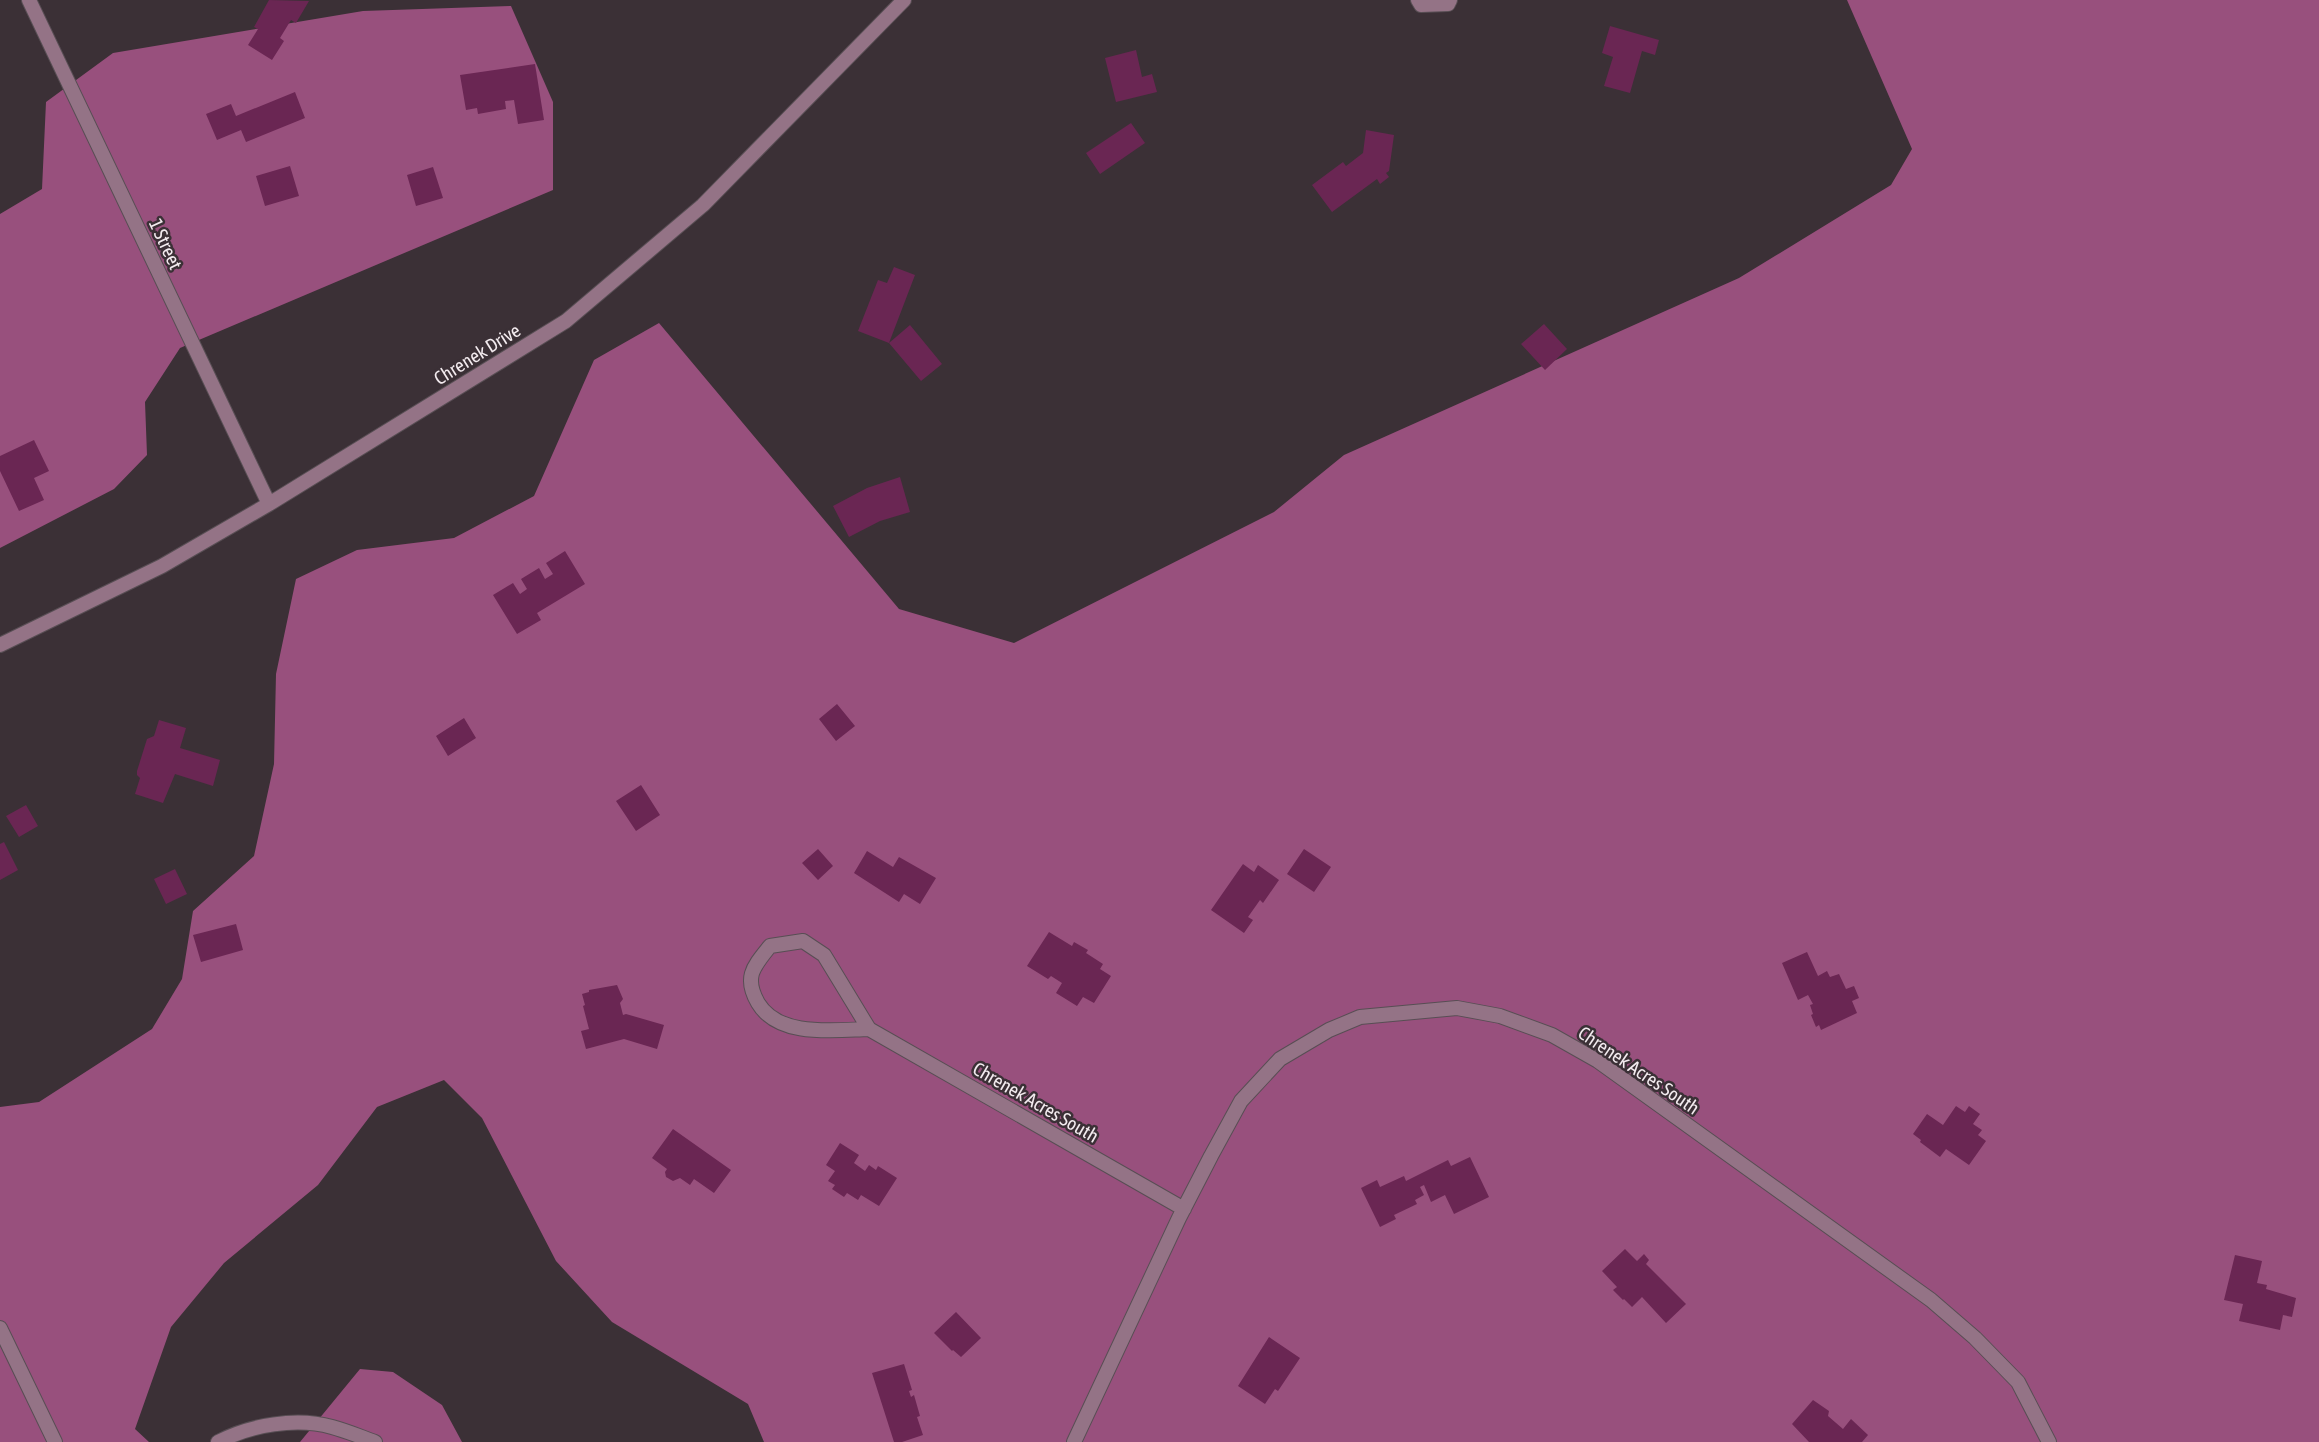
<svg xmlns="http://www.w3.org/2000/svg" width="2319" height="1442" font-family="'Asap Condensed',sans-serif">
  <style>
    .forest { fill: #98507d }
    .building { fill: #6a2653 }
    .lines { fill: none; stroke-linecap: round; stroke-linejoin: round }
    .minor-casing { stroke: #584e54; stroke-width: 16 }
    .tertiary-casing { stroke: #584e54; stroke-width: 16 }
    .minor { stroke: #947386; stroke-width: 14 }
    .tertiary { stroke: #947386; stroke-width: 14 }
    .labels { text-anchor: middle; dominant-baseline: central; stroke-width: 5; stroke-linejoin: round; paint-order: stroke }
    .street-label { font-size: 19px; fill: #f3ebef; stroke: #3b3036 }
  </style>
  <rect width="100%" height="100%" fill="#3b3036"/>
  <!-- forest -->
  <path class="forest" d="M1847,0h472v1442h-1555l-16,-38 -136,-82 -56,-61 -74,-143 -38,-38 -67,27 -59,78 -94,78 -53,64 -36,102 14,13h-149v-335l39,-5 113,-73 30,-50 11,-68 61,-55 20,-92 2,-90 20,-95 61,-29 97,-12 80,-42 60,-136 65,-37 240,286 115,34 260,-131 70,-57 395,-177 152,-93 21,-36z
    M511,6l42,96v88l-373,158 -35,54 2,53 -33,34 -114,59v-334l42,-25 4,-87 67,-49 250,-42z
    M360,1369l33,3 49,33 20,37h-162z"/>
  <!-- building -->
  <path class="building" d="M269,0l40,1 -13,22 -5,-3 -11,18 4,3 -12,19 -24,-15 10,-16 -4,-2z
    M1610,26l49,14 -4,15 -13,-4 -12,42 -26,-7 9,-29 -11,-4z
    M1136,50l6,27 10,-3 5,18 -41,10 -11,-44z
    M535,64l9,56 -26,4 -4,-24 -9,1 1,8 -28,5 -1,-6 -11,2 -6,-35z
    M295,92l10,26 -59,24 -5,-12 -24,10 -11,-26 25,-10 5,12z
    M1131,123l14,20 -45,31 -14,-21z
    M1366,130l28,5 -5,36 -3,2 3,4 -9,7 -3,-5 -45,33 -20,-27 31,-23 3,4 17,-13z
    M290,166l9,30 -34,10 -9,-30z
    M433,167l10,31 -27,8 -9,-31z
    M894,267l21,8 -26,68 -31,-12 20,-51 9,3z
    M1544,324l23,25 -22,21 -24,-26z
    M910,325l32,39 -21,17 -32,-38z
    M34,440l15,31 -15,7 10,22 -25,11 -19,-40v-15z
    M900,477l10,35 -30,9 -31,16 -16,-31 34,-18z
    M565,551l20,33 -48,29 4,7 -24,14 -24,-39 20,-12 7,11 7,-5 -6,-10 18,-11 6,11 8,-5 -7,-11z
    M837,704l18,22 -19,15 -17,-22z
    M464,718l12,20 -28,18 -12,-20z
    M159,720l27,8 -6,20 40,12 -7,26 -38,-12 -12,29 -28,-9 5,-16 -3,-3v-4l10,-32 7,-3z
    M641,785l19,30 -24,16 -20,-30z
    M26,805l12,21 -19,11 -13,-21z
    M4,842l14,28 -18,10v-36z
    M818,849l15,17 -15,14 -16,-17z
    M1304,849l27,18 -17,25 -27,-18z
    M867,851l26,16 6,-10 37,21 -16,26 -16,-10 -5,8 -45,-29z
    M1243,864l11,8 4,-7 21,15 -16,23 -3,-3 -12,17 5,3 -9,13 -33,-23z
    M175,869l12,25 -21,10 -12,-25z
    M236,924l7,26 -42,12 -8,-27z
    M1049,932l23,14 2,-4 14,8 -2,3 17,11 -3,5 11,7 -17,27 -11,-6 -6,9 -21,-13 6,-10 -11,-7 -3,3 -21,-13z
    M1807,952l11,24 9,-5 3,6 9,-3 7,15 8,-3 5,12 -7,3 5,12 -36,17 -2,-5 -3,2 -5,-12 2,-1 -3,-9 3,-1 -5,-9 -10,5 -16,-37z
    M617,985l6,14 -3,4 3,12 3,-1 38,11 -7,24 -33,-10 -38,10 -5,-18 8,-2 -6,-23 2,-1 -3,-11 7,-2v-2z
    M1956,1106l9,6 4,-6 11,8 -7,10 9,6 -4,5 8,6 -17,24 -23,-16 -6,8 -20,-15 1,-2 -8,-6 14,-20 16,11z
    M673,1129l58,41 -17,23 -20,-14 -4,6 -10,-7 -7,3 -7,-4 -1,-5 2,-3 -15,-11z
    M840,1143l19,12 -5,8 11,8 4,-6 7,5 2,-4 19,12 -18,28 -18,-11 -3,5 -11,-7 -3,4 -12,-8 3,-4 -7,-4 7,-10 -9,-6z
    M1470,1157l19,40 -35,17 -9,-19 -14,7 -7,-17 -4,2 4,8 -9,5 2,4 -23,11 2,4 -16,8 -19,-39 16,-8 3,7 24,-11 2,5 42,-21 3,6z
    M1625,1249l12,12 7,-7 5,6 -3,4 40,40 -20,19 -24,-26 -10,10 -8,-8 -1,1 -10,-10 4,-3 -15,-16z
    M2235,1255l27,6 -5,22 10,2 -1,4 30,9 -4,19 -9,-2 -3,15 -41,-9 4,-17 -19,-4z
    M956,1312l25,26 -20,19 -8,-7 -1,1 -18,-18z
    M1269,1337l31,21 -22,33 -3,-2 -10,15 -27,-18z
    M904,1364l8,26 -3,1 2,6 3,-2 6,21 -3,1 6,18 -21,7h-8l-22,-69z
    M1813,1400l16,11 -1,5 15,13 8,-10 17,16 -6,7h-53l-17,-18z"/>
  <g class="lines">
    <defs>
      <path id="minor" d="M29,0l240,504
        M1418,0l3,5 27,-1 2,-4
        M0,645l162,-79 107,-62 297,-183 137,-116 201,-205
        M869,1029c-35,1 -90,9 -111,-26 -15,-26 -4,-37 12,-57l33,-5 21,14 45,74 315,180
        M218,1442c33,-17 78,-25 114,-15 15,4 29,10 43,15
        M1074,1442l105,-224 32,-62 30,-55 39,-42 49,-29 31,-13 97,-9 43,8 52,19 46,26 333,239 44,38 43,44 31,60"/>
      <path id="tertiary" d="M0,1328l55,114"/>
    </defs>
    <!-- minor casing -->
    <use href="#minor" class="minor-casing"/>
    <!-- tertiary casing -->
    <use href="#tertiary" class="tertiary-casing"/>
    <!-- minor -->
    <use href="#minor" class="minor"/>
    <!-- tertiary -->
    <use href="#tertiary" class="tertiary"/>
  </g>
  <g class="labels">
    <!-- street labels -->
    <g class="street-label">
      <text transform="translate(166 244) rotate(65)">1 Street</text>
      <text transform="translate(477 354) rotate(-32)">Chrenek Drive</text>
      <text transform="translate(1639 1070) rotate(34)">Chrenek Acres South</text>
      <text transform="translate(1036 1102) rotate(30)">Chrenek Acres South</text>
    </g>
  </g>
</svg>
